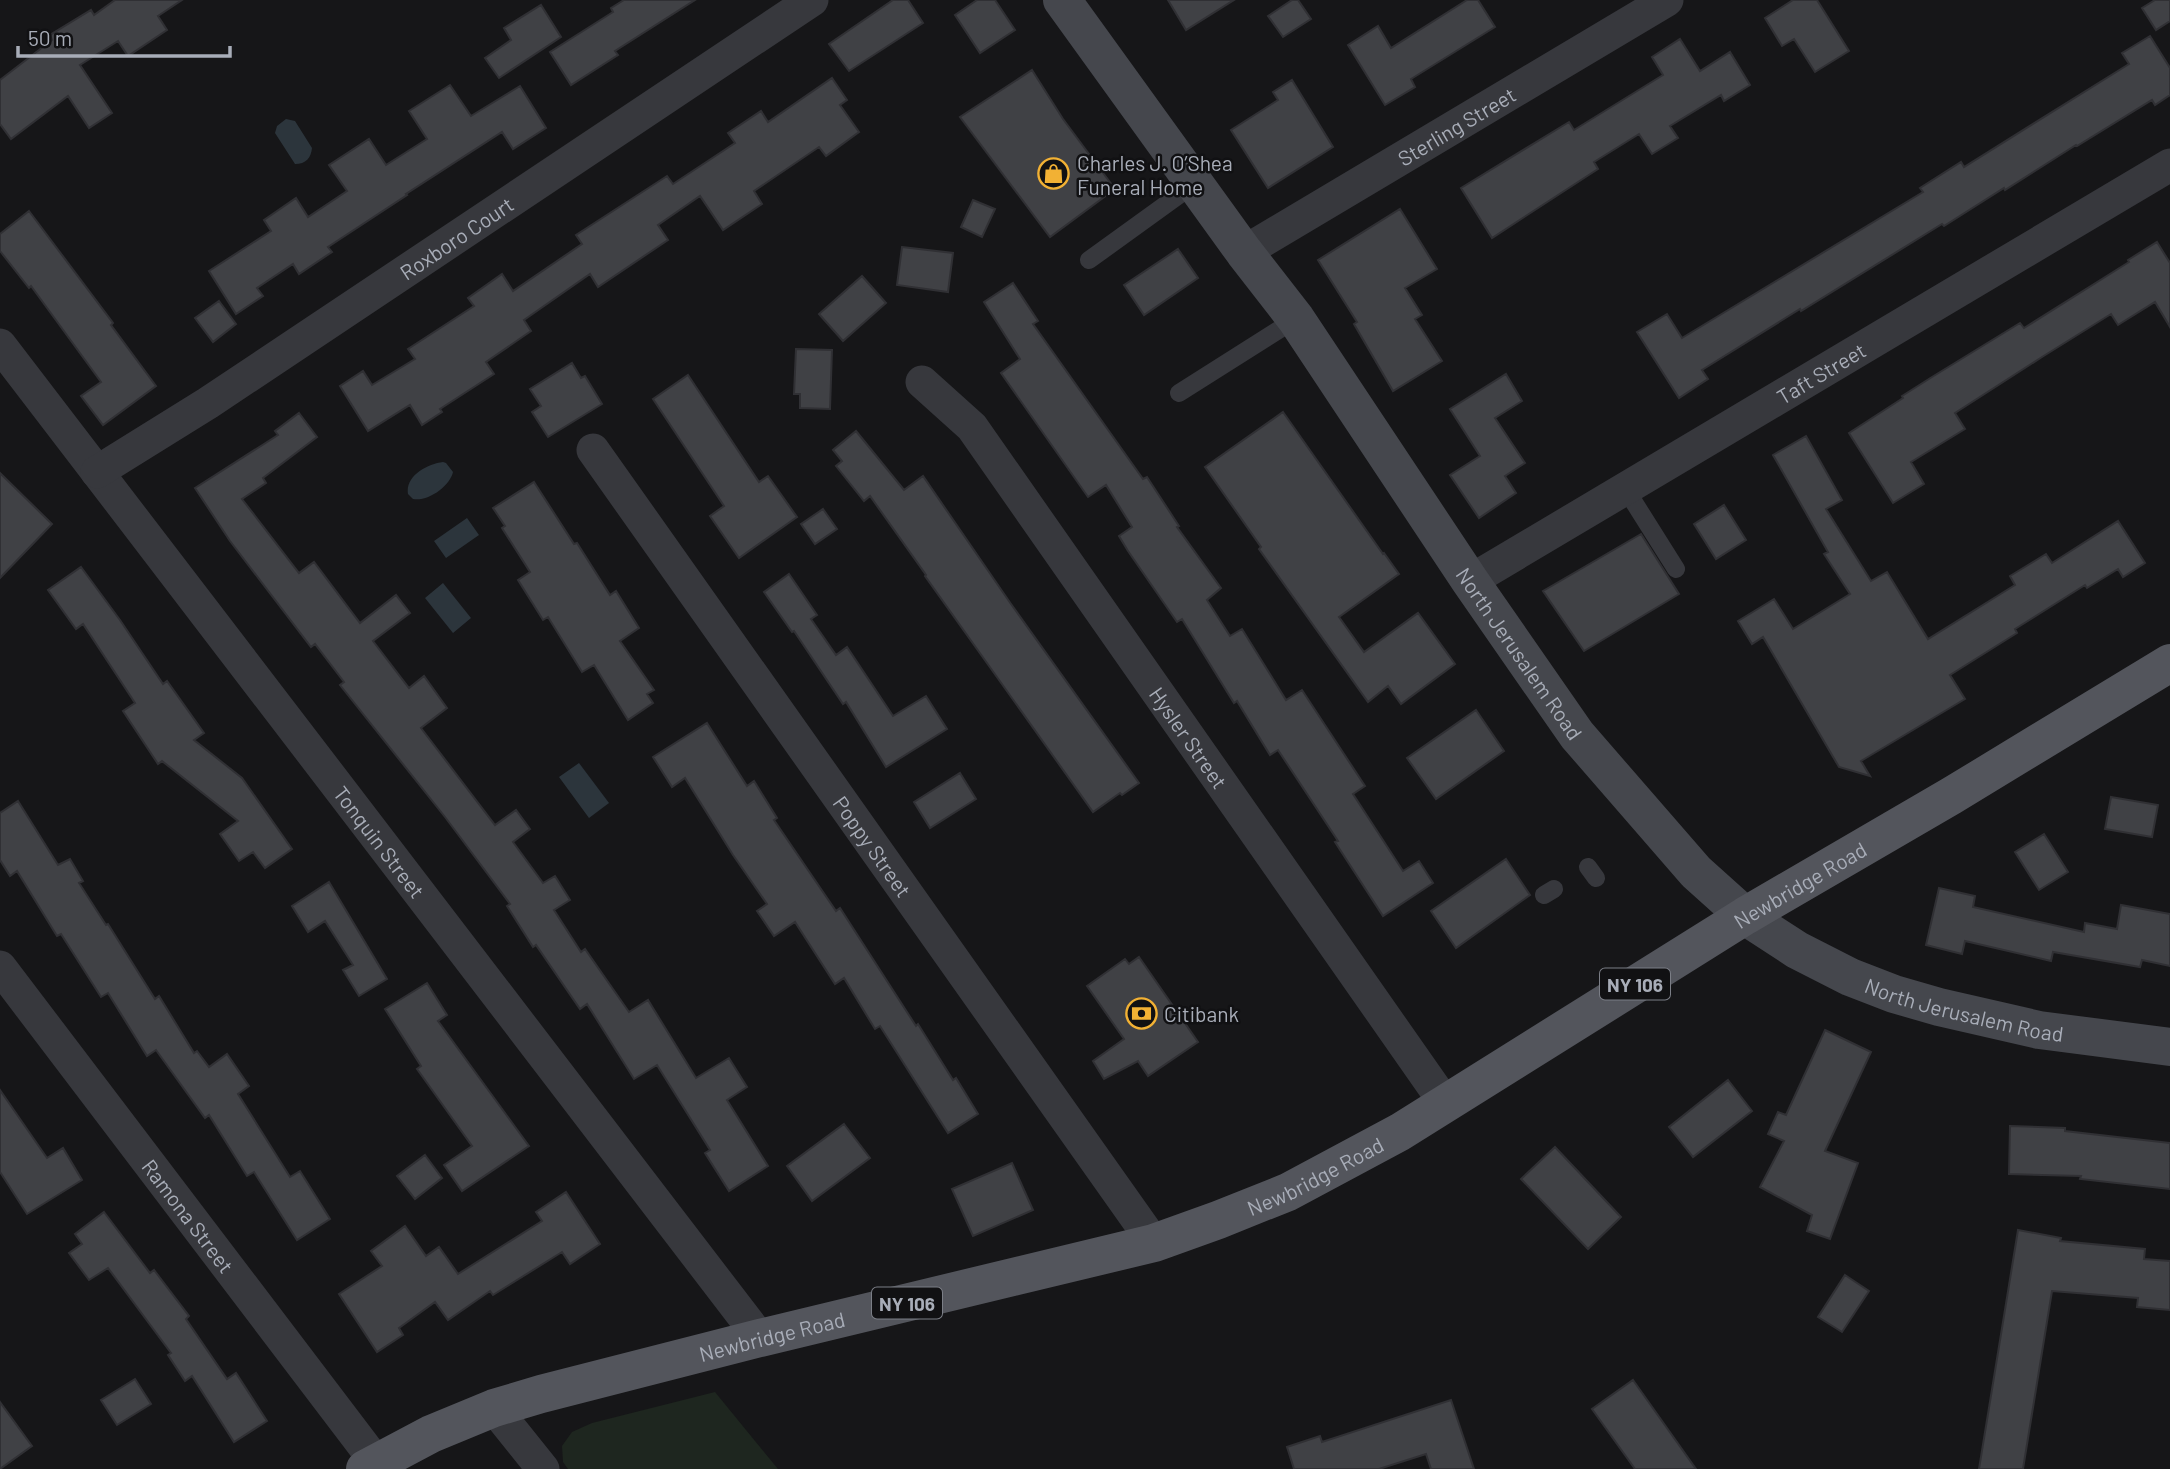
<svg xmlns="http://www.w3.org/2000/svg" width="2170" height="1469" font-family="Barlow,sans-serif">
  <style>
    .green { fill: #1e261f }
    .water { fill: #2c353c }
    .building { fill: #404145; stroke: #303034; stroke-width: 2 }
    .lines { fill: none; stroke-linecap: round; stroke-linejoin: round }
    .lane { stroke: #37383d; stroke-width: 18 }
    .street { stroke: #37383d; stroke-width: 33 }
    .secondary { stroke: #45474d; stroke-width: 38 }
    .primary { stroke: #53555c; stroke-width: 38 }
    .labels { text-anchor: middle; dominant-baseline: central; stroke-width: 5; stroke-linejoin: round; paint-order: stroke }
    .shield { fill: #111113; stroke: #7b7e86; stroke-width: 2 }
    .shield-label { font-size: 19px; font-weight: bold; fill: #a8adb8 }
    .street-label { font-size: 21px; fill: #a8adb8; stroke: #111113 }
    .poi-label { font-size: 21px; fill: #a8adb8; stroke: #111113; text-anchor: start }
  </style>
  <rect width="100%" height="100%" fill="#161618"/>
  <!-- green -->
  <path class="green" d="M715,1392l63,77h-210l-5,-7 -1,-16 10,-14 20,-9z"/>
  <!-- water -->
  <path class="water" d="M286,119l9,2 17,27c-1,10 -6,16 -17,16l-20,-31 2,-7z
    M443,462l3,1 7,9c-3,14 -25,30 -40,27l-5,-5c-3,-18 19,-30 35,-32z
    M467,518l12,17 -33,23 -12,-17z
    M443,583l28,35 -18,15 -28,-35z
    M579,763l30,40 -20,15 -30,-41z"/>
  <!-- building -->
  <path class="building" d="M115,0h67l-24,16 9,14 -39,26 -10,-15 -38,24 32,48 -23,15 -21,-32 -57,43 -11,-15v-44l52,-40 -2,-5 41,-25 3,5z
    M624,0h71l-80,51 3,4 -47,30 -21,-33 63,-40 -2,-4z
    M893,0h15l15,23 -74,48 -20,-27z
    M977,0h18l20,30 -35,23 -25,-38z
    M1168,0h66l-48,30z
    M1292,0h6l13,19 -28,18 -15,-21z
    M1467,0h11l17,27 -84,52 4,8 -30,18 -37,-60 30,-19 13,22z
    M1793,0h24l32,51 -34,21 -21,-33 -12,7 -17,-28z
    M2155,0h15v21l-14,9 -14,-22z
    M541,5l20,32 -62,41 -14,-20 26,-18 -7,-12z
    M2150,36l20,32v27l-15,10 -3,-5 -75,46 -1,-1 -71,45 -1,-2 -60,38 -2,-2 -141,87 -1,-2 -98,61 6,9 -29,19 -42,-66 30,-18 15,24 241,-146 -3,-4 41,-26 3,5 165,-103 -7,-11z
    M1680,39l20,32 30,-19 20,33 -26,16 -3,-6 -51,31 8,12 -26,16 -13,-20 -45,28 4,7 -106,69 -31,-50 108,-66 5,8 89,-55 -11,-18z
    M1032,70l31,49 52,70 -65,48 -90,-120z
    M832,78l15,22 -7,5 19,27 -33,24 -7,-9 -65,44 8,13 -39,26 -23,-34 -42,29 10,15 -70,47 -8,-13 -66,46 7,11 -45,31 8,12 -54,35 2,3 -20,13 -12,-20 -42,26 -28,-45 23,-15 9,14 43,-26 -7,-10 66,-43 -6,-8 34,-24 11,17 69,-47 -6,-9 91,-59 6,8 62,-41 -7,-10 33,-22 7,11z
    M1292,80l41,67 -65,41 -37,-58 47,-30 -5,-8z
    M450,85l21,31 49,-30 26,42 -33,21 -11,-17 -96,62 1,1 -79,52 4,5 -33,22 -6,-10 -36,24 6,8 -27,18 -27,-43 62,-40 -7,-11 32,-22 12,19 39,-26 -18,-26 40,-26 17,26 41,-26 -18,-28z
    M973,200l22,9 -13,28 -21,-10z
    M1400,209l37,60 -32,19 17,27 -7,4 27,42 -49,30 -39,-67 3,-2 -39,-62z
    M29,211l84,112 -2,2 45,61 -53,39 -22,-29 20,-14 -70,-96 -2,2 -29,-37v-17z
    M2157,242l13,21v64l-15,-25 -37,23 -7,-11 -69,43 -87,56 10,16 -54,33 13,22 -31,19 -44,-70 54,-35 -1,-2 30,-19 88,-54 4,5 105,-66 -1,-2z
    M902,247l51,6 -5,39 -51,-7z
    M1178,249l20,29 -54,37 -20,-30z
    M862,276l24,27 -43,38 -24,-27z
    M1013,283l25,38 -5,3 110,155 4,-2 32,49 -2,1 44,61 -14,12 23,36 12,-7 44,71 16,-10 63,96 -12,8 50,77 16,-10 14,22 -50,33 -48,-74 3,-1 -60,-91 -8,5 -33,-54 -3,2 -52,-84 -5,3 -49,-71 -9,-15 13,-9 -26,-42 -18,12 -87,-124 19,-14 -36,-57z
    M219,301l17,23 -23,18 -18,-24z
    M796,349l36,1 -2,59 -30,-1v-14h-6z
    M572,363l9,15 4,-2 17,28 -54,33 -16,-25 9,-6 -11,-17z
    M1506,374l16,27 -27,17 30,45 -20,13 11,17 -37,25 -29,-43 30,-19 -30,-47z
    M688,375l71,107 9,-6 29,41 -58,41 -29,-42 14,-10 -71,-107z
    M1283,412l100,142 1,-1 15,21 -60,43 25,35 54,-39 37,51 -54,40 -13,-18 -20,16 -109,-153 2,-2 -56,-80z
    M299,413l18,24 -54,41 3,5 -24,16 57,74 15,-11 46,61 36,-28 14,18 -37,28 36,47 15,-12 23,32 -26,20 74,97 21,-15 14,19 -17,13 30,41 12,-7 15,24 -16,10 27,42 4,-3 44,63 19,-12 48,78 33,-20 18,29 -20,13 41,66 -39,25 -24,-38 5,-3 -53,-85 -23,14 -47,-75 -7,5 -44,-64 -3,2 -26,-41 3,-2 -65,-87 -105,-132 4,-3 -29,-38 -4,3 -81,-106 -35,-53 83,-53 -3,-4z
    M856,431l48,59 19,-14 88,128 128,179 -17,12 -2,-2 -27,19 -168,-236 1,-1 -56,-79 -6,5 -28,-35 6,-5 -9,-11z
    M1806,436l36,64 -16,9 45,72 16,-9 41,67 87,-54 -5,-9 36,-22 6,9 66,-42 27,42 -22,14 -5,-8 -31,19 -2,-3 -70,44 2,4 -67,42 15,24 -104,62 9,15 -31,-9 -76,-130 -11,7 -14,-23 36,-22 19,30 57,-35 -26,-40 4,-2 -55,-97z
    M0,473l52,51 -52,54z
    M534,482l40,62 3,-1 33,52 6,-4 23,37 -19,13 34,49 -7,4 6,9 -25,17 -34,-55 -12,7 -34,-55 -5,3 -25,-40 12,-8 -28,-44 3,-2 -12,-18z
    M1724,505l22,35 -30,19 -22,-35z
    M823,509l14,20 -22,15 -14,-20z
    M1641,534l38,60 -95,57 -41,-60z
    M81,567l39,53 43,64 4,-3 37,52 -10,7 48,38 50,71 -27,19 -12,-16 -14,9 -19,-27 18,-13 -76,-60 -4,3 -35,-53 12,-8 -52,-79 -7,5 -28,-39z
    M789,574l28,41 -6,4 25,36 11,-8 46,69 33,-20 21,33 -61,38 -40,-65 -3,2 -49,-73 -2,1 -28,-40z
    M1476,710l28,41 -68,48 -29,-41z
    M707,723l40,63 7,-5 23,37 -3,2 62,91 4,-3 76,118 2,-2 35,56 3,-2 22,36 -30,19 -68,-107 -5,3 -31,-51 -9,6 -40,-62 -21,14 -17,-25 10,-7 -34,-49 -48,-77 -13,9 -19,-30z
    M960,773l16,26 -46,29 -16,-26z
    M2111,797l47,8 -6,32 -47,-8z
    M18,801l40,64 12,-6 13,22 -4,2 27,42 2,-1 47,75 4,-3 35,57 3,-2 12,16 18,-13 22,32 -11,8 52,83 10,-6 30,48 -33,21 -43,-68 -7,4 -38,-61 -4,3 -49,-68 -9,6 -39,-63 -7,4 -40,-63 -4,2 -40,-65 -7,5 -10,-16v-47z
    M2044,834l24,38 -29,18 -24,-38z
    M1506,859l24,36 -74,53 -25,-37z
    M329,882l58,97 -28,17 -16,-26 10,-5 -28,-44 -17,11 -16,-26z
    M1939,888l36,8 -2,11 111,25 1,-9 32,6 4,-24 49,9v52l-28,-6 -2,7 -87,-15 -2,9 -86,-20 -3,13 -36,-9z
    M1139,957l59,85 -50,34 -10,-15 -34,18 -11,-18 31,-22 -37,-53 38,-27 4,5z
    M427,983l20,32 -9,6 91,125 -67,45 -18,-26 28,-19 -55,-77 4,-3 -36,-57z
    M1825,1030l46,22 -46,99 33,12 -28,76 -23,-8 5,-16 -52,-28 24,-46 -16,-7 10,-22 8,3z
    M1728,1080l24,31 -59,46 -24,-30z
    M0,1090l47,68 16,-10 19,32 -55,34 -27,-42z
    M844,1124l26,34 -58,43 -25,-35z
    M2010,1126l55,2v3l105,12v46l-90,-10 1,-3 -72,-2z
    M1555,1147l66,70 -33,32 -67,-70z
    M425,1155l17,23 -27,21 -18,-23z
    M1012,1163l21,47 -60,26 -21,-47z
    M566,1192l34,52 -30,20 -8,-12 -69,43 -3,-4 -42,29 -13,-18 -36,26 4,7 -26,17 -38,-58 43,-28 -11,-15 34,-25 21,30 13,-9 19,27 84,-53 -6,-9z
    M104,1212l46,61 4,-3 35,46 -3,3 41,60 9,-6 31,48 -33,21 -42,-66 -7,5 -17,-26 3,-2 -63,-85 -19,12 -20,-27 13,-9 -7,-10z
    M2018,1230l43,8 -1,3 85,8 -1,10 26,2v49l-33,-3 1,-9 -86,-7 -29,178h-44z
    M1845,1275l24,16 -27,41 -24,-15z
    M135,1379l16,25 -34,21 -16,-25z
    M1633,1380l63,89h-61l-43,-60z
    M1451,1400l23,69h-43l-5,-15 -47,15h-85l-7,-22 33,-11 2,6z
    M0,1402l32,44 -32,23z"/>
  <g class="lines">
    <!-- lane -->
    <path class="lane" d="M1089,260l108,-78
      M1179,393l117,-74
      M1625,488l51,81
      M1588,867l8,11
      M1544,895l10,-6"/>
    <!-- street -->
    <g class="street">
      <path id="s1" d="M1244,252l423,-252"/>
      <path id="s2" d="M0,345l760,993"/>
      <path id="s3" d="M922,382l50,45 473,676"/>
      <path id="s4" d="M593,450l561,793"/>
      <path id="s5" d="M97,472l111,-69 604,-403"/>
      <path id="s6" d="M1470,581l700,-416"/>
      <path id="s7" d="M0,967l376,495"/>
      <path d="M494,1408l49,61"/>
    </g>
    <!-- secondary -->
    <path class="secondary" id="s8" d="M1062,0l182,252 52,67 174,262 107,154 119,137 49,44 52,34 53,27 44,17 45,13 100,23 131,17"/>
    <!-- primary -->
    <path class="primary" id="s9" d="M365,1469l66,-35 63,-26 47,-14 219,-56 394,-95 64,-23 70,-28 112,-60 345,-216 206,-120 219,-133"/>
  </g>
  <!-- icons -->
  <defs>
    <symbol id="shop-ring" viewBox="-11 -11 22 22"><circle r="9.5" fill="#111113" stroke="#f2b134" stroke-width="1.5"/><path d="M-5-2.5h2.3a2.7 3.5 0 0 1 5.4 0H5L5.5 6h-11ZM-1.5-2.5h3a1.5 2.3 0 0 0-3 0Z" fill="#f2b134"/></symbol>
    <symbol id="bank-ring" viewBox="-11 -11 22 22"><circle r="9.5" fill="#111113" stroke="#f2b134" stroke-width="1.5"/><path d="M-6-4H6V4H-6ZM0-2.3a2.3 2.3 0 1 0 0 4.6a2.3 2.3 0 1 0 0-4.6Z" fill="#f2b134"/></symbol>
  </defs>
  <g fill-rule="evenodd">
    <use href="#shop-ring" x="1036" y="156" width="35" height="35"/>
    <use href="#bank-ring" x="1124" y="996" width="35" height="35"/>
  </g>
  <g class="labels">
    <!-- shield labels -->
    <g class="shield">
      <rect x="1600" y="968.5" width="70" height="31" rx="5"/>
      <rect x="872" y="1287.5" width="70" height="31" rx="5"/>
    </g>
    <g class="shield-label">
      <text x="1635" y="984">NY 106</text>
      <text x="907" y="1303">NY 106</text>
    </g>
    <!-- street labels -->
    <g class="street-label">
      <text stroke="none"><textPath href="#s1" startOffset="247">Sterling Street</textPath></text>
      <text stroke="none"><textPath href="#s5" startOffset="429">Roxboro Court</textPath></text>
      <text stroke="none"><textPath href="#s6" startOffset="408">Taft Street</textPath></text>
      <text stroke="none"><textPath href="#s8" startOffset="798">North Jerusalem Road</textPath></text>
      <text stroke="none"><textPath href="#s3" startOffset="446">Hysler Street</textPath></text>
      <text stroke="none"><textPath href="#s2" startOffset="625">Tonquin Street</textPath></text>
      <text stroke="none"><textPath href="#s4" startOffset="485">Poppy Street</textPath></text>
      <text stroke="none"><textPath href="#s9" startOffset="1564">Newbridge Road</textPath></text>
      <text stroke="none"><textPath href="#s8" startOffset="1386">North Jerusalem Road</textPath></text>
      <text stroke="none"><textPath href="#s9" startOffset="998">Newbridge Road</textPath></text>
      <text stroke="none"><textPath href="#s7" startOffset="312">Ramona Street</textPath></text>
      <text stroke="none"><textPath href="#s9" startOffset="430">Newbridge Road</textPath></text>
    </g>
    <!-- poi labels -->
    <g class="poi-label">
      <text x="1077" y="162">Charles J. O’Shea<tspan x="1077" dy="24">Funeral Home</tspan></text>
      <text x="1164" y="1013">Citibank</text>
    </g>
  </g>
  <!-- scale -->
  <path d="M18 46v10h212v-10" fill="none" stroke="#a8adb8" stroke-width="3.5"/>
  <text x="28" y="46" font-size="21" fill="#a8adb8" stroke="#111113" stroke-width="5" paint-order="stroke">50 m</text>
</svg>
